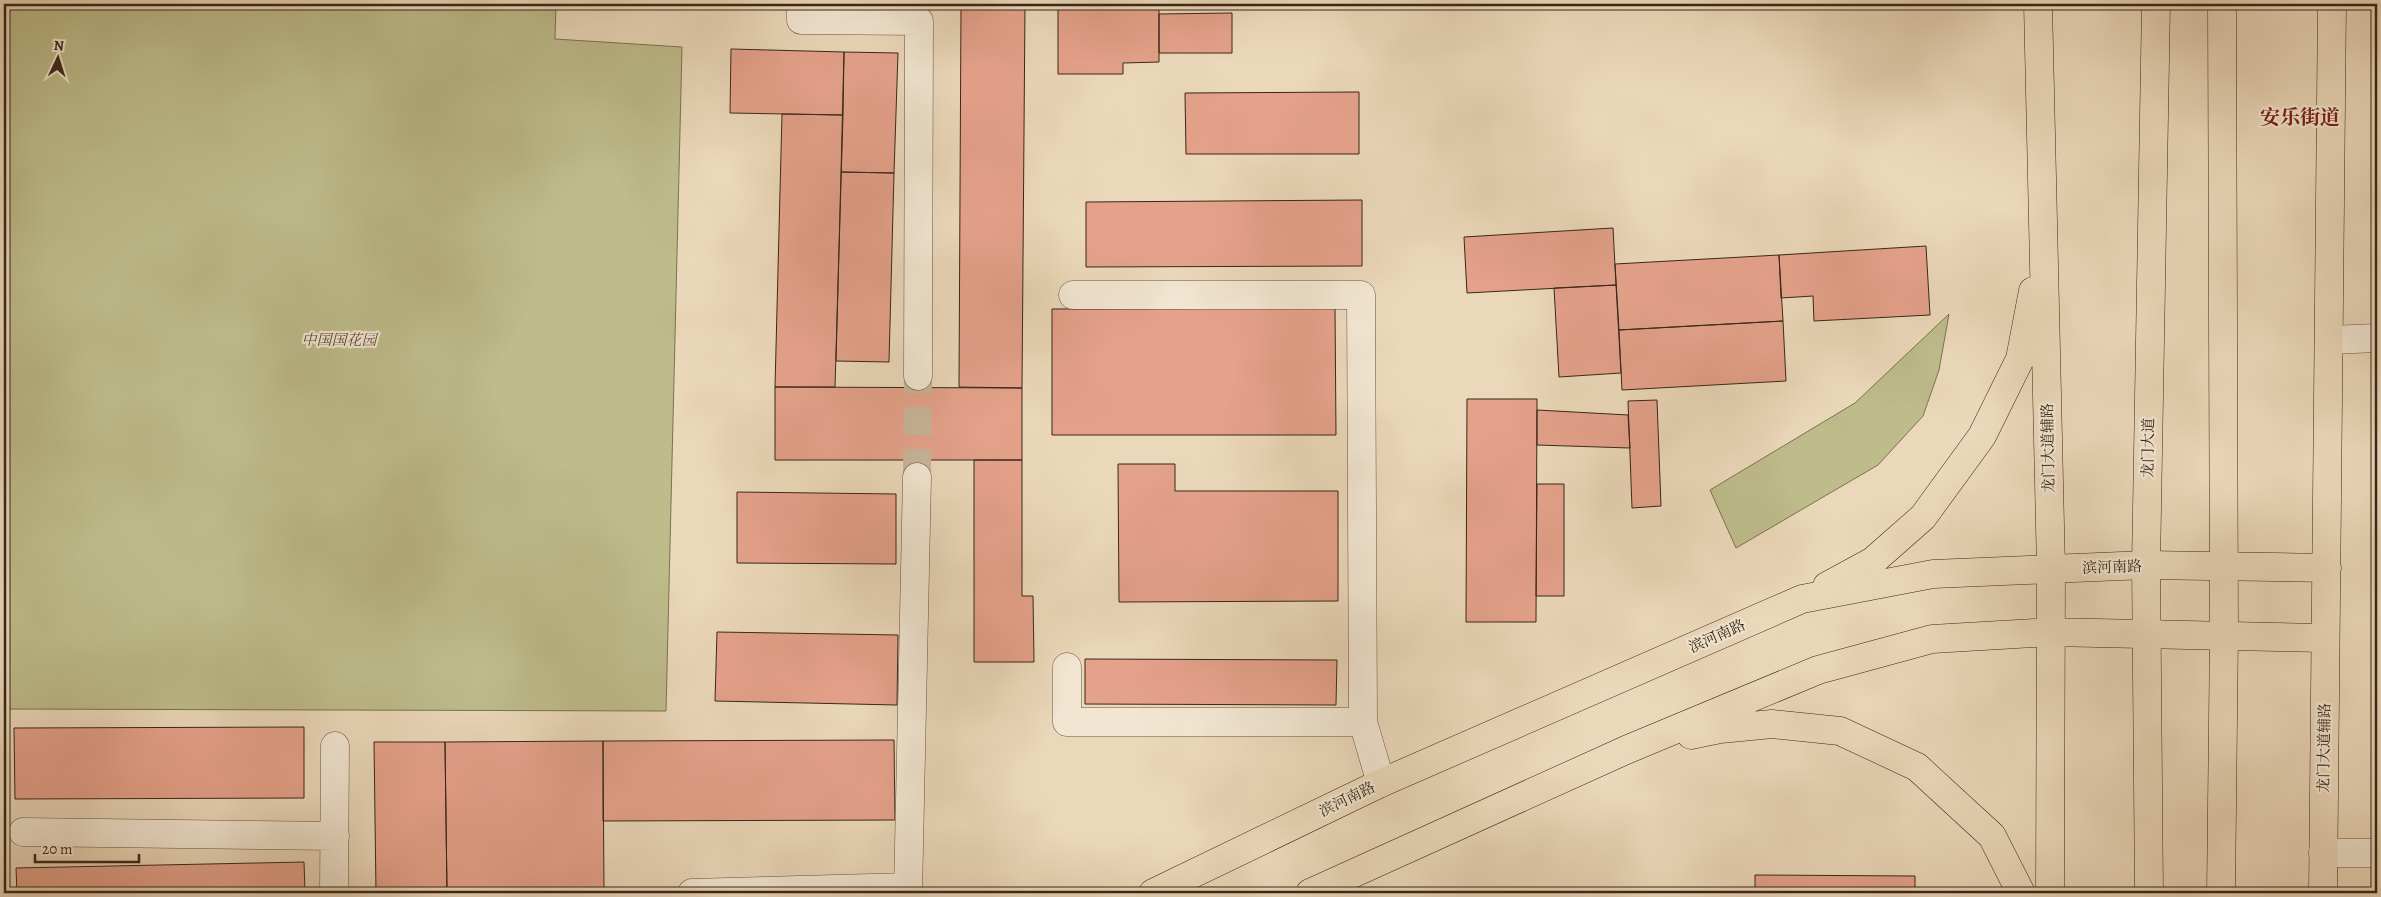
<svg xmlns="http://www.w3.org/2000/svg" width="2381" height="897" font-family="Alegreya,'Noto Serif SC',serif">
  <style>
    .green { fill: #bebc8b; stroke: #7b7252 }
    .building { fill: #e5a28b; stroke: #382719 }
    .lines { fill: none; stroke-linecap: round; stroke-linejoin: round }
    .minor-tunnel { stroke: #c7b59a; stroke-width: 28; stroke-dasharray: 28 14; stroke-linecap: butt }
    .minor-casing { stroke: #655341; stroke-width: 29 }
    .major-casing { stroke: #382719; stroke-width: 29 }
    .highway-casing { stroke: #382719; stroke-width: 29 }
    .minor { stroke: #f2e6d2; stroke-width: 28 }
    .major { stroke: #ebd8ba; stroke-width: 28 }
    .highway { stroke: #ebd8ba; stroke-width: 28 }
    .labels { text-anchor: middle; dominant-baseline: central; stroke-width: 4.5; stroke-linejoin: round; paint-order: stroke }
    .park-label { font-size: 15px; font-style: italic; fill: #5a4c36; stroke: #f2e6d2 }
    .street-label { font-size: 15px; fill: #382719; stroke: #f2e6d2 }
    .district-label { font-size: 20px; font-weight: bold; fill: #7a1f14; stroke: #f2e6d2 }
  </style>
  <rect width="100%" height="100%" fill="#ebd8ba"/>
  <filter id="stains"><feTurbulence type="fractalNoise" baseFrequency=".004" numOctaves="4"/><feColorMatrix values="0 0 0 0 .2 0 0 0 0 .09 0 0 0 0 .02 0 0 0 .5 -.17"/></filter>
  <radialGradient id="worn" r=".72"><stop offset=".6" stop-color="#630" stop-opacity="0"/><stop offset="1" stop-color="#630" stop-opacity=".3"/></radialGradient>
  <!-- green -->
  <path class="green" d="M4,4h552l-1,35 127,8 -16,664 -662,-2z
    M1949,314l-10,56 -16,46 -45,49 -142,83 -26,-58 145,-87z"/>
  <!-- building -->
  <path class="building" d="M961,4h64l-3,384 -63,-1z
    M1058,4h101v58l-36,1v11h-65z
    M1232,13v40h-73v-39z
    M731,49l113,3 -1,63 -113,-2z
    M844,52l54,1 -4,120 -53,-1z
    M1359,92v62h-173l-1,-61z
    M782,114l61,1 -8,272h-60z
    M841,172l53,1 -5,189 -53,-1z
    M1362,200v66l-276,1v-65z
    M1613,228l3,57 -149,8 -3,-56z
    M1926,246l4,69 -116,6 -1,-25 -32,2 -2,-43z
    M1779,255l4,66 -164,9 -4,-66z
    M1616,285l5,88 -62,4 -5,-89z
    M1335,308l1,127h-284v-126z
    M1783,321l3,60 -164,9 -3,-60z
    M775,387l247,1v72h-247z
    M1467,399h70l-1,223h-70z
    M1657,400l4,106 -29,2 -4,-107z
    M1537,410l91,5 2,33 -93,-3z
    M974,460h48v136h11l1,66h-60z
    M1118,464h57v27h163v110l-219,1z
    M1537,484h27v112h-28z
    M737,492l159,2v70l-159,-1z
    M717,632l181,3 -1,70 -182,-4z
    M1085,659l252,1 -1,45 -251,-1z
    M304,727v71l-289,1 -1,-71z
    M894,740l1,80 -292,1v-80z
    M603,741l1,152h-157l-2,-151z
    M374,742h71l2,151h-71z
    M304,862l1,31h-288l-1,-25z
    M1755,875l160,1v17h-160z"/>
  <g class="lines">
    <!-- minor-tunnel -->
    <path class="minor-tunnel" d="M917,477l1,-101"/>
    <defs>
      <path id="minor" d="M801,4v16l118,1 -1,355
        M2330,340l47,-2
        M1067,667v55h296l-2,-427h-288
        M1363,722l18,61
        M23,832l312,4
        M2323,853h54
        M334,893l1,-147
        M692,893l216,-6
        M908,893l9,-416"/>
      <path id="major" d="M2038,4l13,565 -1,324
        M1827,586l46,-25 50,-44 59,-81 38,-77 13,-68
        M1691,735l29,-6 52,-5 68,7 77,36 75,69 29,57
        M1153,893l228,-110 421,-184 131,-25 213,-9 181,3
        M1310,893l316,-143 192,-80 114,-31 119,-7 274,6
        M2323,893l9,-889"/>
      <path id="highway" d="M2149,893l-3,-328 10,-561
        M2221,893l3,-259 -2,-630"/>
    </defs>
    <!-- minor casing -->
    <use href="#minor" class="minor-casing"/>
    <!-- major casing -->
    <use href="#major" class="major-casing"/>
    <!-- highway casing -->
    <use href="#highway" class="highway-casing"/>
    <!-- minor -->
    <use href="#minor" class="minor"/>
    <!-- major -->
    <use href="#major" class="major"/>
    <!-- highway -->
    <use href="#highway" class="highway"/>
  </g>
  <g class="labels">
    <!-- park labels -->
    <g class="park-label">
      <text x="339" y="340">中国国花园</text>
    </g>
    <!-- street labels -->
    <g class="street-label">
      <text transform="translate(2048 448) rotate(-91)">龙门大道辅路</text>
      <text transform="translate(2148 448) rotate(-89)">龙门大道</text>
      <text transform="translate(2112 567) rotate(-2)">滨河南路</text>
      <text transform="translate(1717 636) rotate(-24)">滨河南路</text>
      <text transform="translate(2324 748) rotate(-89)">龙门大道辅路</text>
      <text transform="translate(1347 799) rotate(-26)">滨河南路</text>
    </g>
    <!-- district labels -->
    <g class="district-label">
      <text x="2300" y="117">安乐街道</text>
    </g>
  </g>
  <!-- margin -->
  <rect width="2381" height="897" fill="none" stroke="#ebd8ba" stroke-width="20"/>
  <rect x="5" y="5" width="2371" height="887" fill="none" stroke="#382719" stroke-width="2.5"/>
  <rect x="10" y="10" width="2361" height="877" fill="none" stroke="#382719"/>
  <!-- north arrow -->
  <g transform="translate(58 58) rotate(4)" stroke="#f2e6d2" stroke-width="4" paint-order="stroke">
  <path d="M0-4L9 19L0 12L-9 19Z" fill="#382719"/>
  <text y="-8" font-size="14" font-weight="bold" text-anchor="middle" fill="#382719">N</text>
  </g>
  <!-- scale -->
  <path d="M35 854v8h104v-8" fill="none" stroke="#382719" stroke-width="2.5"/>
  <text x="42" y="854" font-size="15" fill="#382719" stroke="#f2e6d2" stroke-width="4" paint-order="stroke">20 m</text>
  <rect width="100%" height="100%" filter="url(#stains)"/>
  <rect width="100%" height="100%" fill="url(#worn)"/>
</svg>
